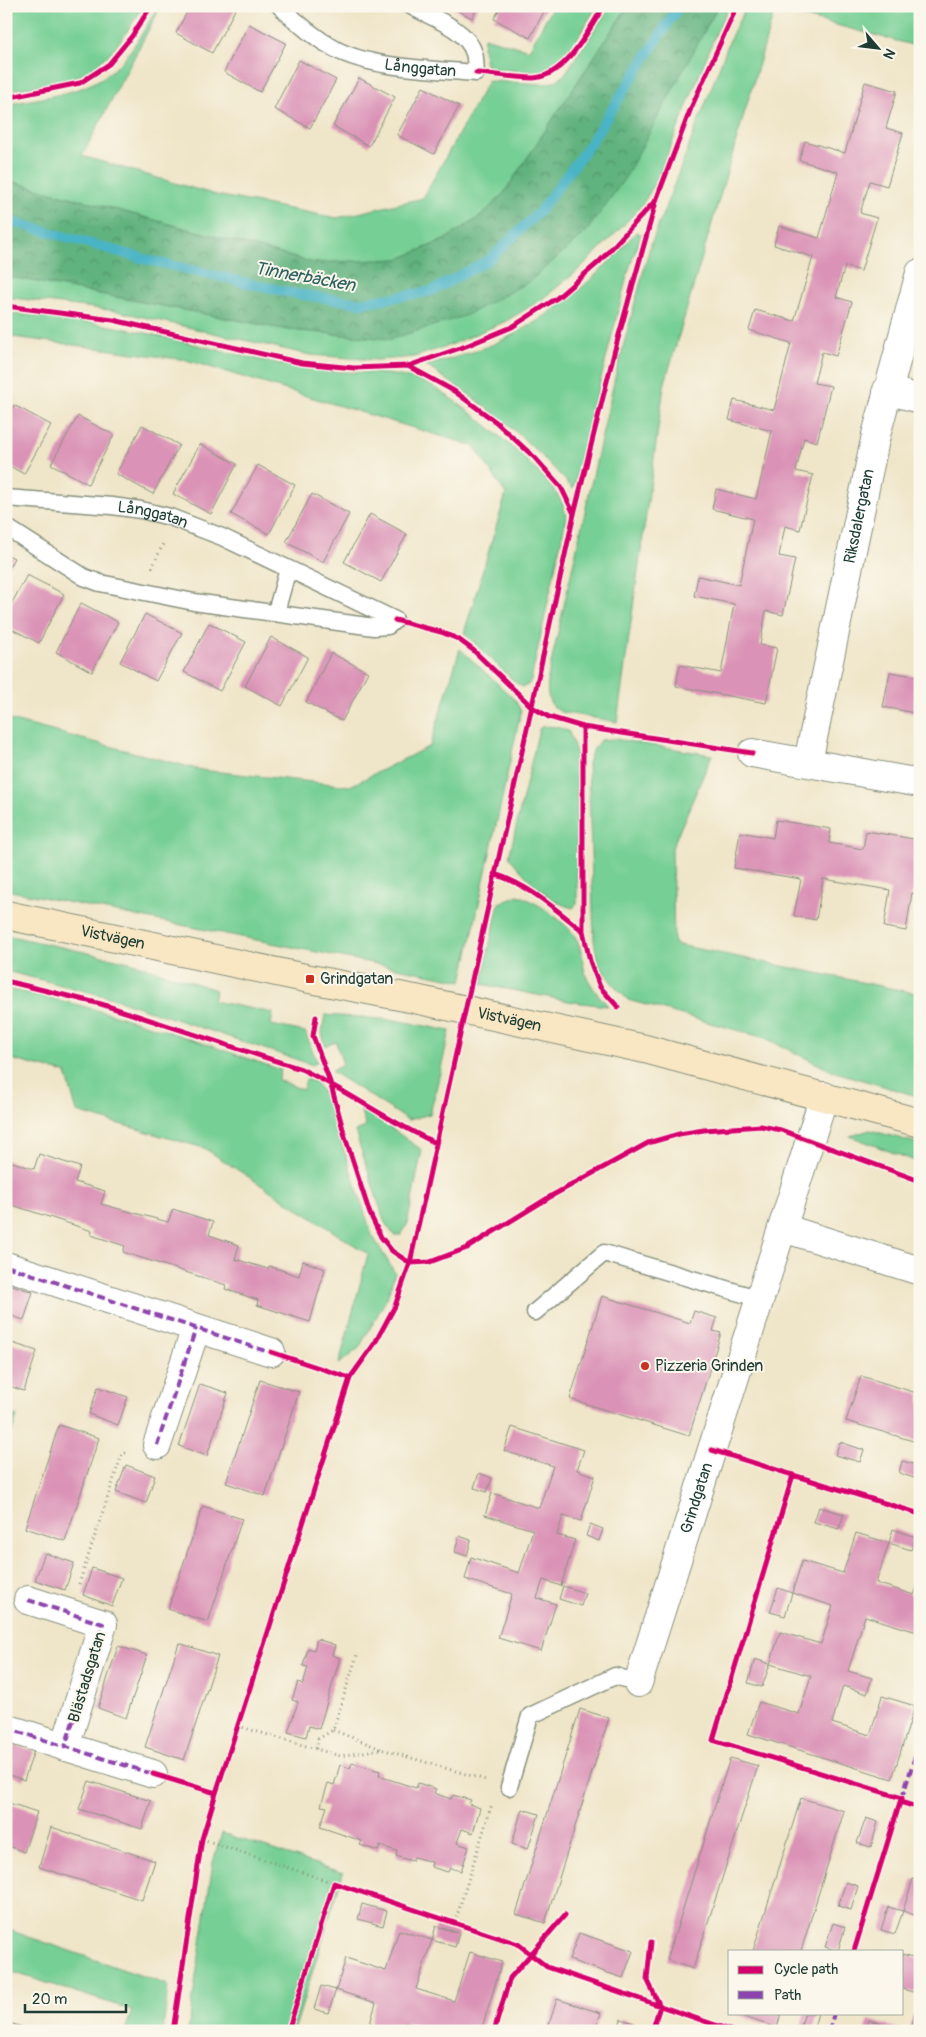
<svg xmlns="http://www.w3.org/2000/svg" width="926" height="2037" font-family="Pangolin,sans-serif">
  <style>
    .green { fill: #76cf94; stroke: #4a8664 }
    .forest { fill: url(#forest-crowns); stroke: #407859 }
    .lines { fill: none; stroke-linecap: round; stroke-linejoin: round }
    .stream { stroke: #49b4c6; stroke-width: 10 }
    .building { fill: #da92b6 }
    .service-casing { stroke: #87917e; stroke-width: 19 }
    .minor-casing { stroke: #87917e; stroke-width: 30 }
    .secondary-casing { stroke: #87917e; stroke-width: 30 }
    .path { stroke: #87917e; stroke-width: 3; stroke-dasharray: 1 4; stroke-linecap: butt }
    .service { stroke: #fff; stroke-width: 16 }
    .minor { stroke: #fff; stroke-width: 28 }
    .secondary { stroke: #f9e7c3; stroke-width: 28 }
    .quiet { stroke: #8e44ad; stroke-width: 4; stroke-dasharray: 8 4; stroke-linecap: butt }
    .cycleway-casing { stroke: #fbf7ec; stroke-width: 8 }
    .cycleway { stroke: #d6006c; stroke-width: 5 }
    .poi-dot { fill: #c8321e; stroke: #fbf7ec; stroke-width: 2 }
    .labels { text-anchor: middle; dominant-baseline: central; stroke-width: 4; stroke-linejoin: round; paint-order: stroke }
    .street-label { font-size: 16px; fill: #1f3d34; stroke: #fbf7ec }
    .poi-label { font-size: 16px; fill: #1f3d34; stroke: #fbf7ec; text-anchor: start }
    .water-label { font-size: 18px; font-style: italic; fill: #2c6160; stroke: #fbf7ec }
  </style>
  <defs>
    <pattern id="forest-crowns" width="20" height="18" patternUnits="userSpaceOnUse" patternTransform="scale(1.25)"><rect width="20" height="18" fill="#60b27e"/><path d="M2 6a3 3 0 1 1 6 0M12 15a3 3 0 1 1 6 0" fill="none" stroke="#4f9268"/></pattern>
  </defs>
  <rect width="100%" height="100%" fill="#fbf7ec"/>
  <filter id="ink" filterUnits="userSpaceOnUse"><feTurbulence type="fractalNoise" baseFrequency=".02" numOctaves="2"/><feDisplacementMap in="SourceGraphic" scale="10" xChannelSelector="R" yChannelSelector="G"/><feConvolveMatrix kernelMatrix="1 2 1 2 8 2 1 2 1" color-interpolation-filters="sRGB"/></filter>
  <filter id="wash" filterUnits="userSpaceOnUse"><feTurbulence type="fractalNoise" baseFrequency=".0096" numOctaves="4" result="noise"/><feDisplacementMap in="SourceGraphic" scale="20" xChannelSelector="R" yChannelSelector="G"/><feGaussianBlur stdDeviation="1.12" result="paint"/><feColorMatrix in="noise" values="0 0 0 0 0 0 0 0 0 0 0 0 0 0 0 0 0 1.4 0 .05"/><feComposite in="paint" operator="in"/></filter>
  <g filter="url(#wash)">
    <rect width="100%" height="100%" fill="#efe5c8"/>
    <!-- green -->
    <path class="green" d="M6,6h137c-18,30 -39,64 -76,74 -19,5 -41,7 -61,11z
      M158,6h3l-79,150 134,39 121,23 86,-20 65,-117 57,3 11,-3 9,-7 45,-68h18l-124,187 -24,24 -36,23 -45,19 -85,4 -308,-83v-75c31,-7 69,-10 96,-27 26,-16 41,-46 56,-72z
      M553,6h44c-13,20 -33,63 -59,65 -17,1 -35,-2 -51,-3l-4,-19 1,-12 45,13z
      M718,6h11l-13,27 -58,145 -16,27 -25,27 -42,41 -34,27 -35,21 -53,23 -39,13 -37,3 -67,-5 -193,-44 -111,-14v-21l283,54 101,9 300,-283z
      M746,6h174v41l-145,-38 -111,377 -47,336 -56,-10c-15,-8 -14,-19 -13,-35l68,-304 34,-126 81,-210z
      M636,232l5,2 -13,38 -55,217c-45,-51 -90,-87 -147,-123 23,-7 48,-13 70,-23 55,-24 101,-65 140,-111z
      M6,313c29,3 58,5 87,10 72,11 142,34 215,46 38,6 83,-1 119,15 31,14 126,92 137,123 1,3 1,8 2,11l-35,162 -3,5 -5,2 -7,-4 -52,-50 42,-139 -32,-48 -288,-86 -180,-24z
      M460,649l55,51 6,11 -59,270 -456,-91v-171l195,51 149,16 80,-40z
      M543,726l16,1 10,5 8,23v149l-4,4c-24,-5 -48,-32 -64,-51l30,-128z
      M614,739l98,16 -40,93 2,96 246,50v103l-88,-26 -67,-33 -137,-38 -15,-16 -15,-20 -4,-24 -6,-177 4,-11 8,-12z
      M518,895c16,5 50,28 58,43 6,10 6,26 10,37 5,12 14,22 22,31l-35,-4 -92,-18 18,-81z
      M6,935l124,27 86,28 -3,11 60,12 -2,12 34,7 12,30 -4,3 -204,-68 -103,-26z
      M6,989c94,17 185,50 275,81l-3,10 25,10 3,-11 9,3 11,14 46,139 23,38 -8,25 -28,50 -20,16 29,-110 -164,-106 -127,-36 -11,-39 -60,-15z
      M325,1015l70,5 55,11 -20,83 -22,6 -77,-49 12,-6 -7,-23 -11,4 -3,-13z
      M359,1106l63,44 -15,75 -6,10h-7l-9,-12 -30,-92 11,-4z
      M870,1130l50,14v19l-70,-27z
      M6,1413l11,3 -11,33z
      M222,1833l121,40 -49,158h-106l25,-169z
      M6,1929l162,56 -5,46h-38l7,-21 -126,-40z"/>
    <!-- forest -->
    <path class="forest" d="M628,6h90l-93,172 -39,54 -56,49 -63,34 -76,24 -102,-9 -283,-54v-96l308,83 85,-4 45,-19 36,-23 24,-24z"/>
    <g class="lines">
      <!-- stream -->
      <path class="stream" d="M6,220l142,40 148,34 65,9 71,-12 58,-32 49,-47 46,-61 94,-145"/>
    </g>
    <g id="blocks">
      <!-- building -->
      <path class="building" d="M190,6h47l-25,47 -36,-20z
        M449,6h29l-6,12z
        M501,6h46l-17,32 -36,-19z
        M249,24l37,19 -26,49 -36,-20z
        M299,60l37,20 -26,48 -36,-19z
        M359,78l36,19 -26,49 -36,-20z
        M865,82l32,9 -11,37 17,5 -16,53 -17,-5 -10,32 17,5 -16,53 -16,-5 -9,31 16,5 -16,54 -14,-4 -8,31 17,3 -14,56 -13,-4 -8,33 17,4 -13,55 -15,-4 -6,30 16,3 -12,56 -17,-4 -6,34 17,3 -11,55 -90,-17 4,-21 41,8 13,-69 -40,-8 4,-20 41,9 14,-66 -41,-10 4,-20 40,10 16,-68 -43,-11 5,-20 40,10 17,-67 -42,-13 6,-20 39,11 19,-64 -39,-12 5,-19 40,12 19,-66 -39,-12 6,-19 40,12z
        M423,87l36,19 -25,48 -37,-19z
        M14,405l37,20 -27,49 -18,-10v-45z
        M78,416l36,19 -26,49 -37,-20z
        M142,425l37,20 -26,49 -37,-20z
        M200,444l37,20 -26,50 -38,-20z
        M258,465l37,20 -26,49 -38,-20z
        M312,494l37,20 -26,48 -37,-20z
        M370,514l37,20 -26,48 -37,-20z
        M6,554l8,4 -8,15z
        M27,575l37,19 -25,49 -33,-17v-12z
        M81,603l37,19 -26,50 -36,-20z
        M145,614l37,19 -26,48 -36,-19z
        M209,623l37,19 -26,49 -36,-19z
        M271,637l37,20 -26,49 -37,-20z
        M331,653l37,19 -26,49 -36,-19z
        M890,672l30,5v37l-37,-7z
        M776,820l55,9 -2,14 34,6 3,-18 54,9 -2,17h2v37l-8,-1 -6,38 -22,-4 6,-37 -67,-11 -7,41 -22,-4 7,-37 -67,-11 6,-36 33,6z
        M39,1154l41,13 -5,15 30,9 -4,13 67,18 5,-13 40,13 -4,13 30,10 -4,14 33,10 1,-3 30,10 4,-15 22,8 -15,53 -53,-17 1,-5 -33,-11 1,-4 -103,-33 2,-6 -34,-11 1,-4 -86,-28v-43l28,9z
        M6,1283l27,9 -9,28 -18,-6z
        M602,1296l88,27 4,-12 23,7 -4,13 8,2 -32,103 -119,-37z
        M6,1341l31,10 -13,40 -18,-6z
        M861,1376l59,18v49l-74,-22z
        M260,1380l39,12 -34,104 -39,-13z
        M200,1384l28,9 -21,63 -28,-10z
        M98,1387l30,10 -10,28 -29,-11z
        M59,1425l40,13 -34,103 -40,-13z
        M512,1427l72,23 -7,20 18,6 -14,45 -18,-5 -6,19 18,5 -14,46 -18,-6 -6,18 19,6 -15,47 -43,-13 14,-44 -47,-15 6,-22 48,16 14,-43 -48,-15 7,-22 47,15 14,-42 -49,-15z
        M840,1442l24,8 -4,12 -25,-7z
        M902,1461l18,5v14l-21,-7z
        M126,1465l29,11 -9,27 -30,-11z
        M479,1473l13,5 -5,14 -13,-4z
        M203,1506l39,13 -34,103 -40,-13z
        M819,1507l25,7 -5,15 -25,-7z
        M590,1524l13,5 -4,12 -13,-5z
        M893,1529l23,8 -5,13 -22,-7z
        M856,1533l33,10 -13,40 38,12 6,-16v54l-55,-17 -17,55 24,7 -5,16 -24,-8 -11,37 38,12 12,-39 33,10 -23,73 -144,-45 11,-32 40,12 12,-38 -41,-12 10,-32 41,12 12,-38 -41,-13 10,-32 41,12z
        M459,1536l12,4 -4,16 -12,-4z
        M45,1553l29,10 -9,27 -30,-10z
        M92,1568l30,10 -10,28 -29,-11z
        M563,1586l22,7 -4,13 -22,-7z
        M778,1588l14,5 -7,23 -15,-4z
        M317,1639l18,6 -3,10 8,3 -21,71 -10,-3 -3,11 -18,-5 10,-30 -6,-2 6,-18 5,2 5,-17 -5,-1 5,-18 6,2z
        M179,1643l39,13 -34,104 -39,-13z
        M118,1646l29,9 -21,63 -28,-10z
        M755,1659l15,5 -8,23 -14,-4z
        M580,1709l29,9 -64,205 -29,-9z
        M6,1743l28,8 -10,29 -18,-6z
        M730,1758l28,8 -65,203 -26,-9z
        M352,1763l28,8 -1,5 37,12 2,-5 18,6 -2,4 17,6 2,-4 18,5 -2,4 11,4 -7,25 -11,-4 -5,14 12,4 -8,24 -11,-3 -2,4 -17,-5 1,-5 -18,-5 -2,4 -16,-5 1,-5 -17,-5 -2,5 -18,-6 2,-4 -42,-14 7,-20 -6,-1 7,-23 6,2 6,-20 10,3z
        M89,1781l62,20 -9,28 -63,-20z
        M801,1798l43,13 -40,130 -3,10h-48z
        M6,1802l31,10 -13,40 -18,-7z
        M522,1809l17,5 -11,35 -16,-5z
        M866,1818l12,4 -7,25 -14,-4z
        M51,1827l104,34 -13,39 -103,-33z
        M913,1879l7,2v36l-17,-6z
        M846,1882l12,4 -7,24 -13,-4z
        M362,1904l25,7 -4,15 -25,-7z
        M888,1907l15,4 -8,23 -14,-4z
        M833,1923l12,4 -7,24 -13,-4z
        M436,1926l23,7 -4,14 -23,-7z
        M399,1930l33,10 -16,49 38,12 16,-49 32,10 -21,69h-48l-27,-9 -2,9h-36l8,-28 -40,-13 10,-32 40,13z
        M579,1933l54,18 -10,27 -54,-18z
        M902,1954l18,5v35l-18,-5z
        M321,1986l15,4 -8,23 -14,-4z
        M557,1999l44,14 -6,18h-48z
        M919,1999l1,32h-11z
        M732,2013h49l-4,15z
        M805,2013h13l-5,18h-14z
        M621,2019l13,4 -2,8h-14z
        M869,2020l33,10v1h-37z
        M6,2022l27,8v1h-27z"/>
    </g>
  </g>
  <g filter="url(#ink)">
    <use href="#blocks" fill-opacity="0" stroke="#87917e" stroke-width="1"/>
    <g class="lines">
      <defs>
        <g id="service">
          <path id="s1" d="M280,6c16,16 35,32 55,43 38,20 98,20 141,24 -1,-6 0,-14 -2,-20 -8,-25 -42,-35 -63,-47"/>
          <path id="s2" d="M6,498l106,8 29,4 29,7 52,20 173,83 -7,6 -14,1 -180,-25 -94,-19 -16,-6 -78,-50"/>
          <path d="M276,612l12,-43"/>
          <path d="M535,1312l69,-59 156,46"/>
          <path d="M509,1787l21,-71 85,-40 23,7"/>
        </g>
        <g id="minor">
          <path d="M887,390l33,9"/>
          <path d="M752,753l168,30"/>
          <path id="s3" d="M808,762l68,-327 44,-162"/>
          <path d="M783,1228l137,43"/>
          <path d="M6,1266l265,86"/>
          <path d="M157,1445l39,-117"/>
          <path d="M28,1600l75,24 -38,123"/>
          <path id="s4" d="M638,1683l186,-587"/>
          <path d="M6,1728l147,46"/>
        </g>
        <g id="secondary">
          <path id="s5" d="M6,915l304,64 105,20 230,50 275,74"/>
        </g>
      </defs>
      <!-- service casing -->
      <use href="#service" class="service-casing"/>
      <!-- minor casing -->
      <use href="#minor" class="minor-casing"/>
      <!-- secondary casing -->
      <use href="#secondary" class="secondary-casing"/>
      <!-- path -->
      <path class="path" d="M152,568l12,-26
        M79,1584l43,-130 6,-2
        M238,1726l102,30 41,-7 105,31
        M333,1730l48,19
        M316,1749l2,-10 15,-9 24,-75
        M202,1839l132,44
        M455,1922l37,-118"/>
      <!-- service -->
      <use href="#service" class="service"/>
      <!-- minor -->
      <use href="#minor" class="minor"/>
      <!-- secondary -->
      <use href="#secondary" class="secondary"/>
      <!-- quiet -->
      <path class="quiet" d="M6,1266l269,88
        M157,1445l39,-117
        M28,1600l75,24 -38,123
        M6,1728l150,47
        M902,1798l18,-58
        M829,2031l5,-18"/>
      <defs>
        <path id="cycleway" d="M476,73c19,1 38,5 57,5 33,-1 55,-48 71,-72
          M6,98l74,-15 29,-19 23,-28 19,-30
          M6,306l107,14 189,43 52,5 54,-2 58,-20 46,-19 45,-29 42,-36 57,-62
          M408,366l46,25 42,31 39,36 26,29 13,27
          M395,620l46,12 17,7 15,11 59,57 17,10 34,10 169,26
          M494,874c34,10 61,35 89,57v-204
          M583,931l7,30 10,26 18,20
          M6,981l95,23 200,65c47,22 88,53 135,74
          M316,1017l-3,19 17,46 16,58 24,74 11,23 11,14 18,12 20,-1 37,-14 86,-53 95,-52 31,-9 25,-4 57,-4 20,4 139,51
          M271,1352l79,26
          M712,1450l81,25
          M920,1514l-127,-39 -80,265 189,58 -2,4 20,6
          M153,1774l63,19
          M651,1942l-4,37 13,27 -8,25
          M854,1951l46,-149
          M173,2031l29,-192 14,-46 134,-415 25,-35 20,-37 15,-43 164,-749 40,-161 43,-155 34,-90 46,-102
          M288,2031l46,-148 184,61 29,23 186,64
          M494,2031l16,-53 55,-63"/>
      </defs>
      <!-- cycleway casing -->
      <use href="#cycleway" class="cycleway-casing"/>
      <!-- cycleway -->
      <use href="#cycleway" class="cycleway"/>
    </g>
  </g>
  <!-- markers -->
  <g class="poi-dot">
    <rect x="305" y="974" width="10" height="10" rx="2.5"/>
    <circle cx="645" cy="1366" r="5"/>
  </g>
  <g class="labels">
    <!-- street labels -->
    <g class="street-label">
      <text stroke="none"><textPath href="#s1" startOffset="158">Långgatan</textPath></text>
      <text stroke="none"><textPath href="#s2" startOffset="148">Långgatan</textPath></text>
      <text stroke="none"><textPath href="#s3" startOffset="251">Riksdalergatan</textPath></text>
      <text stroke="none"><textPath href="#s5" startOffset="109">Vistvägen</textPath></text>
      <text stroke="none"><textPath href="#s5" startOffset="514">Vistvägen</textPath></text>
      <text stroke="none"><textPath href="#s4" startOffset="194">Grindgatan</textPath></text>
      <text transform="translate(87 1677) rotate(-73)">Blästadsgatan</text>
    </g>
    <!-- poi labels -->
    <g class="poi-label">
      <text x="320" y="979">Grindgatan</text>
      <text x="655" y="1366">Pizzeria Grinden</text>
    </g>
    <!-- water labels -->
    <g class="water-label">
      <text transform="translate(305 277) rotate(10)">Tinnerbäcken</text>
    </g>
  </g>
  <!-- margin -->
  <rect width="926" height="2037" fill="none" stroke="#fbf7ec" stroke-width="25"/>
  <!-- legend -->
  <rect x="728" y="1950" width="175" height="65" fill="#fbf7ec" stroke="#a3ada2"/>
  <rect x="738" y="1966" width="25" height="8" fill="#d6006c" stroke="#a3ada2"/>
  <text x="774" y="1974" font-size="15" fill="#1f3d34">Cycle path</text>
  <rect x="738" y="1991" width="25" height="8" fill="#8e44ad" stroke="#a3ada2"/>
  <text x="774" y="2000" font-size="15" fill="#1f3d34">Path</text>
  <!-- north arrow -->
  <g transform="translate(878 48) rotate(118)" stroke="#fbf7ec" stroke-width="4" paint-order="stroke">
  <path d="M0-4L9 19L0 12L-9 19Z" fill="#1f3d34"/>
  <text y="-8" font-size="14" font-weight="bold" text-anchor="middle" fill="#1f3d34">N</text>
  </g>
  <!-- scale -->
  <path d="M25 2004v8h101v-8" fill="none" stroke="#1f3d34" stroke-width="2.5"/>
  <text x="32" y="2004" font-size="15" fill="#1f3d34" stroke="#fbf7ec" stroke-width="4" paint-order="stroke">20 m</text>
</svg>
